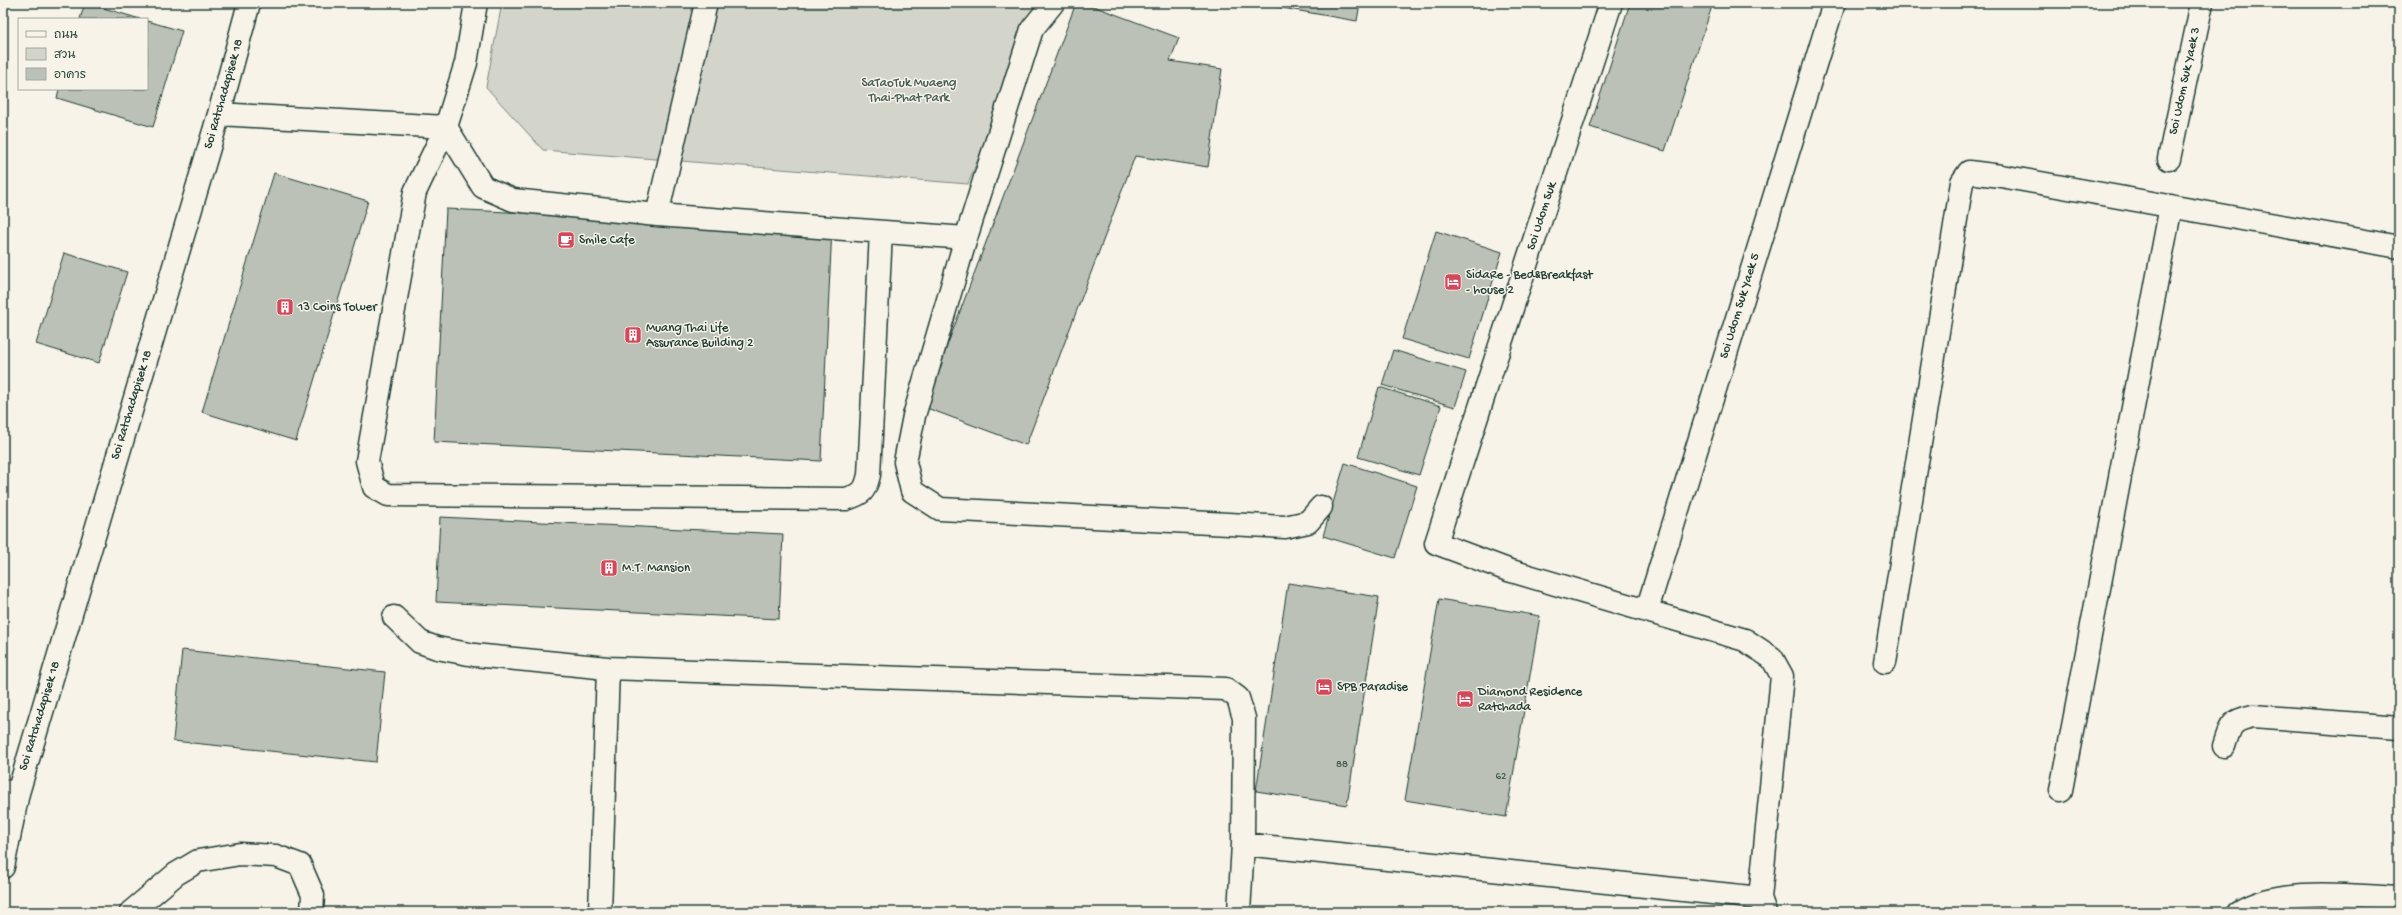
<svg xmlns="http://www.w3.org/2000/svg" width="2402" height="915" font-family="'Gochi Hand','Playpen Sans Thai',sans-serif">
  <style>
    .green { fill: #d3d5ca; stroke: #79897f }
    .building { fill: #bbc1b6; stroke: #1f3d34 }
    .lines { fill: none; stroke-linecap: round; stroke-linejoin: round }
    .minor-casing { stroke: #1f3d34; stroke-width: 25 }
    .minor { stroke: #f7f3e8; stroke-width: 22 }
    .labels { text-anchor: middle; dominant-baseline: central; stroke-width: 3; stroke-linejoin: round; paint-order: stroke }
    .number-label { font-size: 11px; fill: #465e54 }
    .street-label { font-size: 13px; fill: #1f3d34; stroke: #f7f3e8 }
    .park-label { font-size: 13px; fill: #435b52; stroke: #f7f3e8 }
    .poi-label { font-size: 13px; fill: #1f3d34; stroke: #f7f3e8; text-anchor: start }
  </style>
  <rect width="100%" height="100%" fill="#f7f3e8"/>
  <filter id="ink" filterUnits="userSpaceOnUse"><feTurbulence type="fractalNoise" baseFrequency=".025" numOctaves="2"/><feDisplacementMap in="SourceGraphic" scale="8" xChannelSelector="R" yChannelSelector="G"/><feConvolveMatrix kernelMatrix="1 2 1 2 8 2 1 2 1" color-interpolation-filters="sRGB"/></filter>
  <g filter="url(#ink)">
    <!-- green -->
    <path class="green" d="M502,3h539l-73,181 -425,-34 -57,-63z"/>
    <!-- building -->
    <path class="building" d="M85,3h2l53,16h-60z
      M1076,3h9l94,35 -9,23 52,8 -14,98 -73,-11 -109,289 -102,-38z
      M1254,3h106l-3,18z
      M1630,3h83l-48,148 -75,-24z
      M147,21l35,10 -29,96 -96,-29 2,-9h88z
      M274,173l94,28 -72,240 -94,-29z
      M446,209l386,19 -11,233 -387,-19z
      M1436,231l66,21 -33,107 -67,-20z
      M64,253l63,19 -28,91 -63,-19z
      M1393,350l73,22 -11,35 -73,-22z
      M1379,387l62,19 -22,69 -61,-18z
      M1345,463l72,23 -22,72 -72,-22z
      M440,517l343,17 -4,85 -343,-17z
      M1288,583l91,14 -32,208 -91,-14z
      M1439,599l101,17 -34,201 -101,-17z
      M182,650l203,22 -9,90 -203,-21z"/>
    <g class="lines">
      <defs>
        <path id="minor" d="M476,3l-10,60 -20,64 37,60 30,13 144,15 309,23 66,-209 21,-26
          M1611,3l-175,540 72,27 237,70 27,18 10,18 -22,222 5,14
          M219,114l227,13 -31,65 -48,269 7,26 14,8 458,4c16,-5 19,-7 23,-24l12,-243
          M2169,159l33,-156
          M657,215l49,-212
          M966,238l-52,178 -9,46 7,29 28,18 345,18 23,-5 13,-15
          M1647,610l187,-607
          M394,617l26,25 17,6 37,7 134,13 618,21 12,9 6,20 -1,126 -4,68
          M1885,662l77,-480 7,-10 32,4 398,71
          M2224,746c7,-21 6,-25 29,-30l146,11
          M2061,790l110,-584
          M3,791l15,2 201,-679 30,-111
          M1243,844l517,54
          M3,867l15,-74
          M131,912l45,-38 22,-13 42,-7 36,2 24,9 13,30 -1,17
          M600,912l8,-244
          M2239,912c42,-26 112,-16 160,-14"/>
      </defs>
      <!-- minor casing -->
      <use href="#minor" class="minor-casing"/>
      <!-- minor -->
      <use href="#minor" class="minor"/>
    </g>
  </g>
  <!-- icons -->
  <defs>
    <symbol id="cafe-square" viewBox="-11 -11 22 22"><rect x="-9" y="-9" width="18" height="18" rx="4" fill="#d1495b" stroke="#f7f3e8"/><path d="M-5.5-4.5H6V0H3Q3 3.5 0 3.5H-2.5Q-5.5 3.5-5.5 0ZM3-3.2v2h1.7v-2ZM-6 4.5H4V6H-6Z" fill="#fff"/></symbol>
    <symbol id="hotel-square" viewBox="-11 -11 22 22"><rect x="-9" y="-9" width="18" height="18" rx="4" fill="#d1495b" stroke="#f7f3e8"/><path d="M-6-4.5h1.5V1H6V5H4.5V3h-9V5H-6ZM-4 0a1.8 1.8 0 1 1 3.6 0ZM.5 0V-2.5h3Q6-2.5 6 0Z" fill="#fff"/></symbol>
    <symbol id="building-square" viewBox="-11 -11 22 22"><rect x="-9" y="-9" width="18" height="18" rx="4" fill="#d1495b" stroke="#f7f3e8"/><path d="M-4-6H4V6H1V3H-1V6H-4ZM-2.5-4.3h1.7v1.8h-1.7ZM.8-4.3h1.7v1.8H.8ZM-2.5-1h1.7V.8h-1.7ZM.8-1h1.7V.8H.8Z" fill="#fff"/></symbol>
  </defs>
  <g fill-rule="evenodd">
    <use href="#cafe-square" x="556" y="230" width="20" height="20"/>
    <use href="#hotel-square" x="1443" y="272" width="20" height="20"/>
    <use href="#building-square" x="275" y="297" width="20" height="20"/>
    <use href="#building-square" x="623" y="325" width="20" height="20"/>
    <use href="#building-square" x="599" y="558" width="20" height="20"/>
    <use href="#hotel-square" x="1314" y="677" width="20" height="20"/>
    <use href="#hotel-square" x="1455" y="689" width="20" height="20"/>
  </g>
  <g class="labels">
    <!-- number labels -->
    <g class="number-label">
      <text x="1342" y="765">88</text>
      <text x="1501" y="777">62</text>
    </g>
    <!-- street labels -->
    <g class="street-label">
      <text transform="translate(2185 81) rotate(-78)">Soi Udom Suk Yaek 3</text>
      <text transform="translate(224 94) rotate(-74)">Soi Ratchadapisek 18</text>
      <text transform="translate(1542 216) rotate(-72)">Soi Udom Suk</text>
      <text transform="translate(1740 306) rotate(-73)">Soi Udom Suk Yaek 5</text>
      <text transform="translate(132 405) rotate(-73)">Soi Ratchadapisek 18</text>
      <text transform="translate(40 716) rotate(-73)">Soi Ratchadapisek 18</text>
    </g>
    <!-- park labels -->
    <g class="park-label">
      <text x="909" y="83">SaTaoTuk Muaeng<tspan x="909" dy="15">Thai-Phat Park</tspan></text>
    </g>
    <!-- poi labels -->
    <g class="poi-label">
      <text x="579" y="240">Smile Cafe</text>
      <text x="1466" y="275">SidaRe - Bed&amp;Breakfast<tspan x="1466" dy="15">- house 2</tspan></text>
      <text x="298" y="307">13 Coins Tower</text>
      <text x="646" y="328">Muang Thai Life<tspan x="646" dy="15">Assurance Building 2</tspan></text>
      <text x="622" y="568">M.T. Mansion</text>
      <text x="1337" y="687">SPB Paradise</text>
      <text x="1478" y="692">Diamond Residence<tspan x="1478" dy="15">Ratchada</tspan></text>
    </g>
  </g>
  <!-- margin -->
  <rect width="2402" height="915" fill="none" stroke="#f7f3e8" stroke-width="16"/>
  <rect x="8" y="8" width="2386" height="899" fill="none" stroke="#1f3d34" stroke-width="1.5" filter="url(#ink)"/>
  <!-- legend -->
  <rect x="18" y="18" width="130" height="72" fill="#f7f3e8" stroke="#a1aaa0"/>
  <rect x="26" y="31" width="20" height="6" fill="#f7f3e8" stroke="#a1aaa0"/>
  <text x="54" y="38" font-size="12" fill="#1f3d34">ถนน</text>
  <rect x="26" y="48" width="20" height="12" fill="#d3d5ca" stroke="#a1aaa0"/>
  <text x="54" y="58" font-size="12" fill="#1f3d34">สวน</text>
  <rect x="26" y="68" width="20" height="12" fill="#bbc1b6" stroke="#a1aaa0"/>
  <text x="54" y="78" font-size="12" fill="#1f3d34">อาคาร</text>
</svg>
